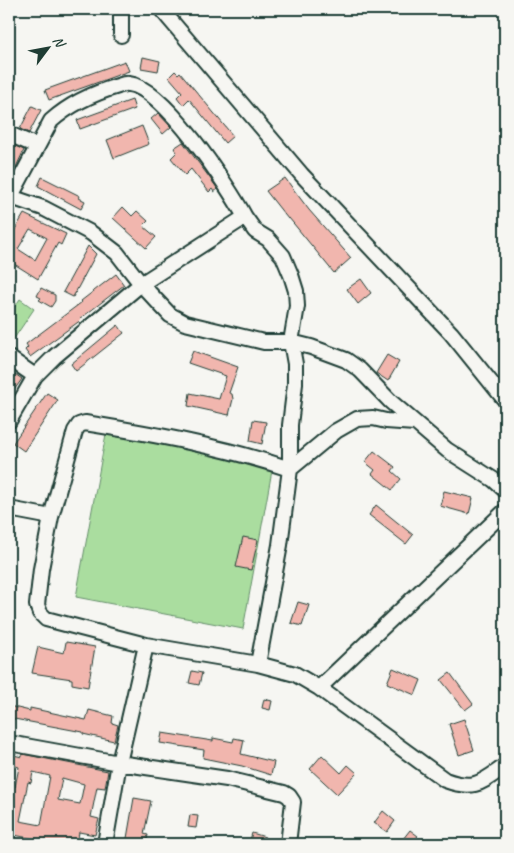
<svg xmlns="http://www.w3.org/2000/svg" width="514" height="853" font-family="Caveat,sans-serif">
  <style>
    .green { fill: #aadd9f; stroke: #648d6a }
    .building { fill: #f1b6ae; stroke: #1f3d34; fill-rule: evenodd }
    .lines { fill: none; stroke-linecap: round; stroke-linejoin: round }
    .street-casing { stroke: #1f3d34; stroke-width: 18 }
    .street { stroke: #f6f6f2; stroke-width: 14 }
  </style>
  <rect width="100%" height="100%" fill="#f6f6f2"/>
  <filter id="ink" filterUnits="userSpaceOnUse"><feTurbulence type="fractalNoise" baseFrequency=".02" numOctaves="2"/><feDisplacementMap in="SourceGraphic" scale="10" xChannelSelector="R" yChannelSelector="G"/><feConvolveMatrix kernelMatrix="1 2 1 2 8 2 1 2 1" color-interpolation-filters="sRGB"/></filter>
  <g filter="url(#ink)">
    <!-- green -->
    <path class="green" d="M20,299l14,10 -21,31 -4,-3v-22z
      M106,434l167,31 -30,164 -167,-32z"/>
    <!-- building -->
    <path class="building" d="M143,57l17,4 -2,10 -17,-3z
      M125,61l4,10 -80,29 -4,-10z
      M175,71l3,3 2,-2 53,64 -8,7 -36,-44 -6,6 -6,-8 5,-5 -13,-15z
      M132,100l3,9 -55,20 -3,-9z
      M32,106l9,4 -12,23 -9,-4z
      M158,113l13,14 -8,7 -12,-15z
      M142,126l7,18 -35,14 -7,-18z
      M183,142l35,47 -4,3 -2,-3 -3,3 -18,-23 -6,6 -14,-17 6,-6 -3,-4z
      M11,144l13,6 -15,32v-32z
      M42,177l38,19 -1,2 6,3 -4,8 -43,-23z
      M285,178l24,32 42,48 -17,15 -45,-55 -1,1 -22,-28z
      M123,207l9,9 5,-5 11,10 -5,5 13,11 -10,11 -33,-30z
      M24,214l42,20 -5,11 -3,-2 -20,36 -27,-17 -2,5v-27zM30,229l17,9 -12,22 -17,-11z
      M88,246l8,8 -23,43 -10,-5z
      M116,274l8,11 -44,34 1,1 -51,37 -5,-7 3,-3 -2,-3 56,-42 -1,-1z
      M361,279l10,14 -13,11 -11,-15z
      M41,288l14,7v6l-4,6 -12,-7 2,-2 -4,-2z
      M118,325l6,8 -48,38 -5,-7z
      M193,351l45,16 -9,26 3,1 1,5 -4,16 -41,-9 2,-13 29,6 7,-23 -38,-13z
      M387,355l12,7 -11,19 -12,-8z
      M9,374l3,3 3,-3 7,5 -13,18z
      M47,393l11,7 -34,51 -11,-8z
      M253,420l13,2 -4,22 -12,-3z
      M374,451l21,16 -3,4 9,8 -9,11 -20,-16 3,-4 -10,-8z
      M444,491l29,7 -4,16 -29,-8z
      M376,505l37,30 -7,9 -37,-29z
      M243,537l15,3 -7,30 -15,-3z
      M298,602l11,3 -7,21 -11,-3z
      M66,642l29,5 -7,40 -16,-3v-5l-40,-6 6,-26 26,6z
      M393,668l28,12 -6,15 -28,-12z
      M192,671l10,2 -3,12 -10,-2z
      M450,673l23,31 -8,6 -24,-30z
      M264,699l8,2 -2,9 -8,-2z
      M9,706l21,5v-3l56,12 3,-10 24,6 -1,7 6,2 -4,16 -31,-7v-2l-74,-14z
      M464,719l10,31 -15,5 -10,-31z
      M162,733l51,8v-3l20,4 1,-4 10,2 -3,14 33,8 -3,13 -29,-9 -39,-8 1,-8 -44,-7z
      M9,754l13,3v-3l86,17 -3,17 -8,-1 -6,30 8,2 -4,16 -16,-3 -2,12h-18l-50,-10v-48l6,1 4,-20 -10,-3zM33,772l17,4 -9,49 -21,-4 8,-39 3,1zM62,778l22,6 -4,20 -22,-4z
      M322,755l19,18 7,-8 9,8 -20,21 -27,-25z
      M134,798l17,3 -7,33 4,1 -2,9h-20z
      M383,811l12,10 -8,11 -13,-9z
      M190,815l8,1 -2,12 -8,-1z
      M410,830l8,6 -3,3 6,5h-22z
      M252,833l13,4 -2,7h-14z"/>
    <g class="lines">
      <defs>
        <path id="street" d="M121,9v26
          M161,9l141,166 149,158 54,67
          M9,134l28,12
          M11,197l32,11 48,25 26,20 24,31 29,31 15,8 79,19h27l20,5 35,13 14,10 31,32 56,48 47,30 11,10
          M9,200l42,-79c19,-17 43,-28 67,-35 3,-1 8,-3 11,-2 35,4 99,102 116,133l-104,67 -87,73 -19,19 -26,45
          M9,358l26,18
          M9,509l42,8 -10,52 -4,36 3,8 6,6 100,26
          M51,517l24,-86 4,-6 6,-2c69,11 139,24 205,46v-44l5,-41v-20l-4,-22 6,-36 -1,-15 -5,-16 -8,-19 -15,-17 -13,-8 -10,-14
          M258,664l22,-119 10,-76 46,-38 21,-12 16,-1 13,3 29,2
          M319,688l186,-177
          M9,743l110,20 108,16 57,14 5,3 4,6 -5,42
          M105,844l14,-81 27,-118 112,19 37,10 24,14 126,92c30,11 37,2 60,-14"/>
      </defs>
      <!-- street casing -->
      <use href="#street" class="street-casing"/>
      <!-- street -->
      <use href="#street" class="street"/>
    </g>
  </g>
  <!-- margin -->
  <rect width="514" height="853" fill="none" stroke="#f6f6f2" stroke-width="30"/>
  <rect x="15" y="15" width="484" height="823" fill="none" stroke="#1f3d34" stroke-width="2" filter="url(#ink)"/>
  <!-- north arrow -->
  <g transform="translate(48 48) rotate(58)" stroke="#f6f6f2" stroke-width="4" paint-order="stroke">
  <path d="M0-4L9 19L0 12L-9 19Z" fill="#1f3d34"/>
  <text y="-8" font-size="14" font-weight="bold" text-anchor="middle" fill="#1f3d34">N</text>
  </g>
</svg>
